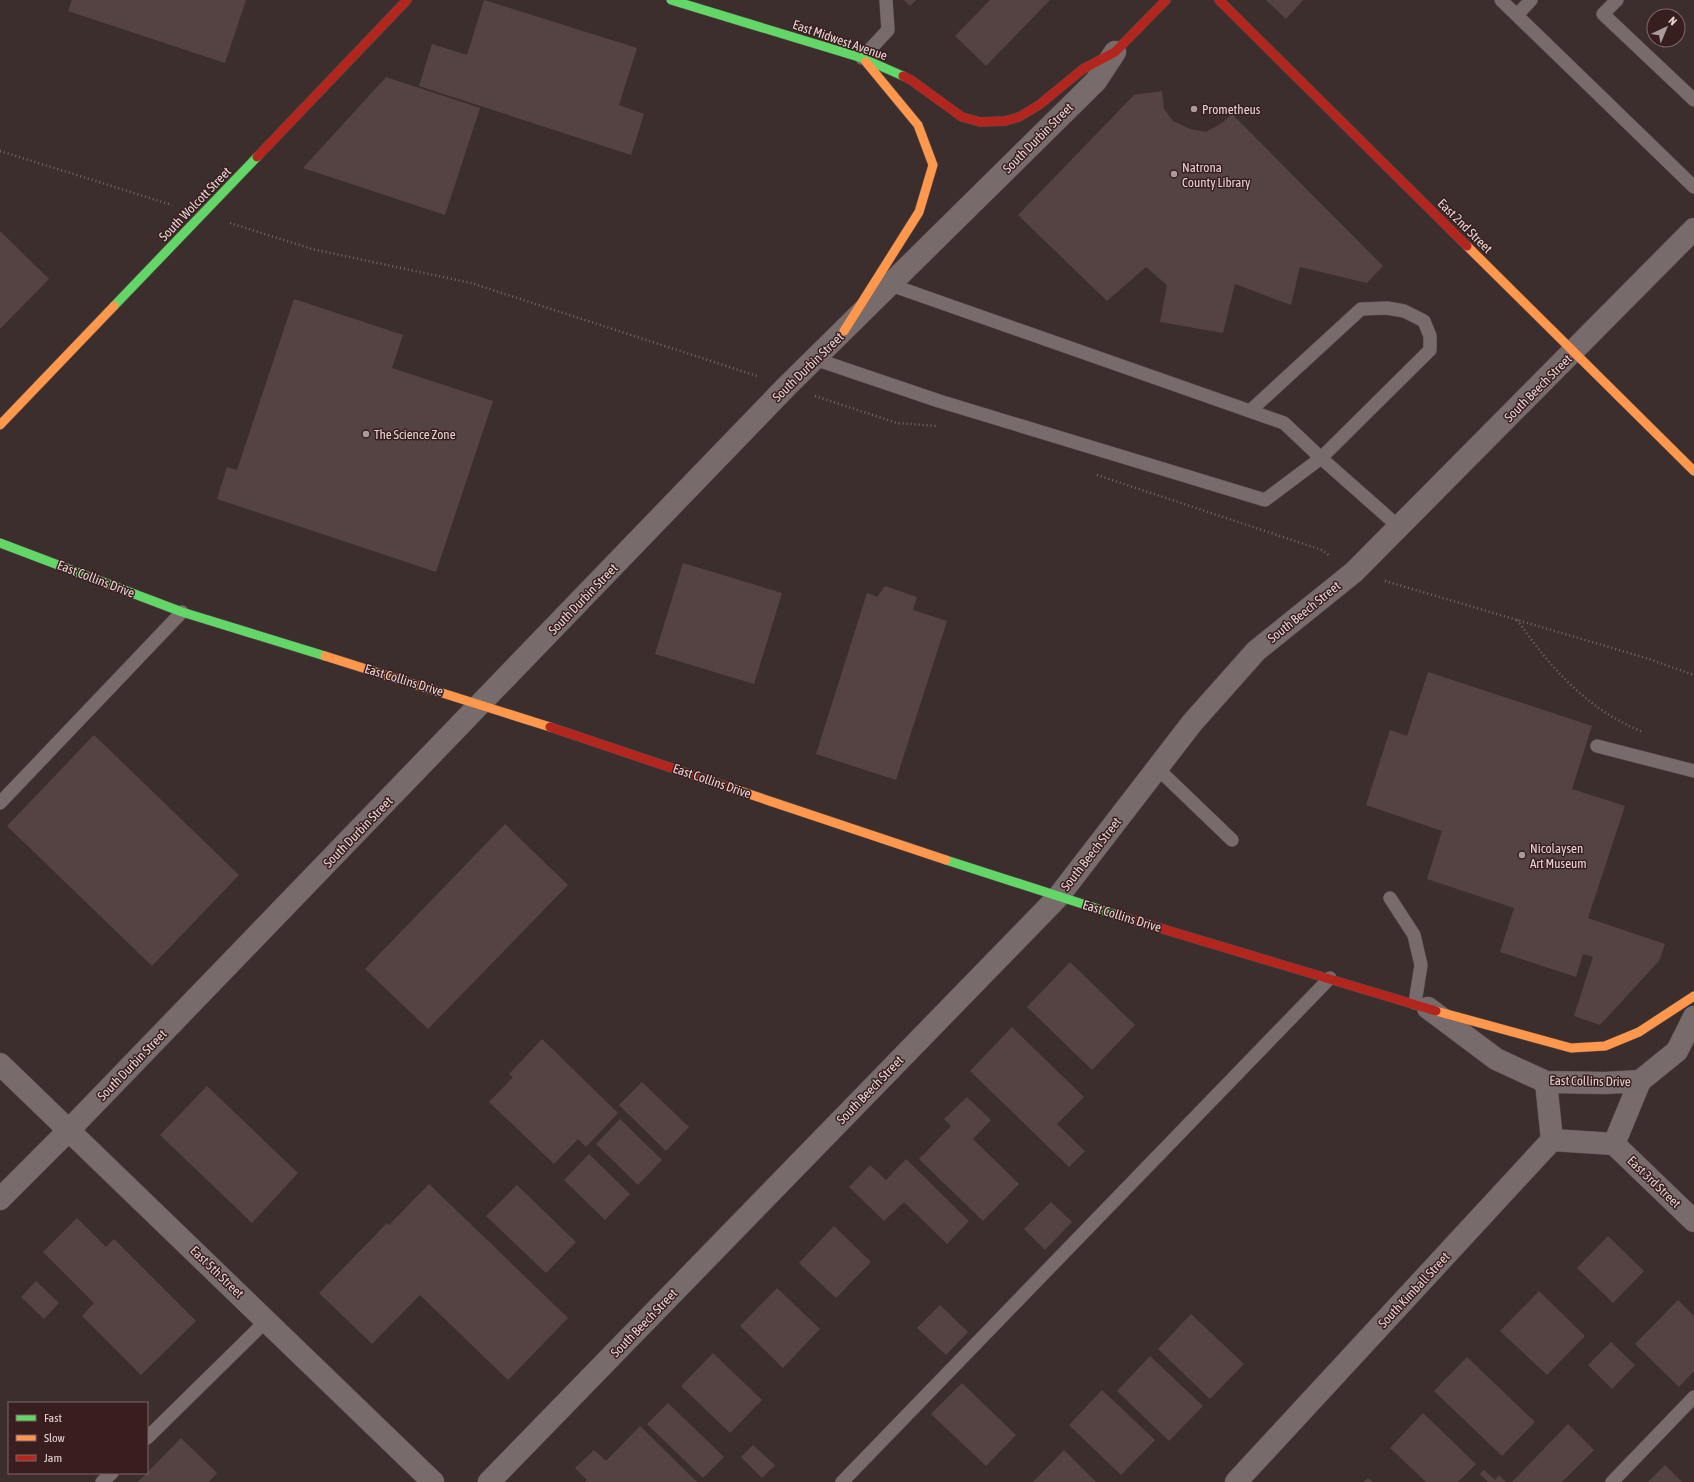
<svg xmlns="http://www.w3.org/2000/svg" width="1694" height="1482" font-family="'Asap Condensed',sans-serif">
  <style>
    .building { fill: #554343 }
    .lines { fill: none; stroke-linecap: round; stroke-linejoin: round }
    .lane-casing { stroke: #594d4c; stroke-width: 14 }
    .street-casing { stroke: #594d4c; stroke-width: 23 }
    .fast-casing { stroke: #594d4c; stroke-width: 10 }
    .slow-casing { stroke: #594d4c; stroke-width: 10 }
    .jam-casing { stroke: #594d4c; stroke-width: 10 }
    .path { stroke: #746968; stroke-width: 2.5; stroke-dasharray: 1 3; stroke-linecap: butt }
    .lane { stroke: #786b6b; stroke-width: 13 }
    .street { stroke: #786b6b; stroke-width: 22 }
    .fast { stroke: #63d668; stroke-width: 9 }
    .slow { stroke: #ff974d; stroke-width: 9 }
    .jam { stroke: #b3261e; stroke-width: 9 }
    .poi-dot { fill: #ab9a99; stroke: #381e1e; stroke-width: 1.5 }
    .labels { text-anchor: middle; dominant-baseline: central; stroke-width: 3; stroke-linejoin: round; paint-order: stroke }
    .street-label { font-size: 13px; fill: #e6d4d3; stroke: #381e1e }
    .poi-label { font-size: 13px; fill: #e6d4d3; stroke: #381e1e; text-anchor: start }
  </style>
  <rect width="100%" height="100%" fill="#3d2e2e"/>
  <!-- building -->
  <path class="building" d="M72,0h174l-21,63 -157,-52z
    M484,0l153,48 -18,57 25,9 -13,41 -212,-69 13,-42 35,11z
    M904,0h12l-6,6z
    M990,0h60l-64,66 -31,-30z
    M1266,0h37l-17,19z
    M386,77l94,31 -35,107 -142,-47z
    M1162,91l2,18 9,12 17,8 16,3 16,-9 10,-9 151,152 -16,17 -67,-16 -9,38 -56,-21 -12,49 -63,-11 7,-37 -21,-18 -39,34 -89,-86 116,-120z
    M0,231l49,48 -49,50z
    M294,299l109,36 -11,33 101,33 -57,171 -219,-73 10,-32 10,3z
    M683,563l99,30 -28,91 -99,-30z
    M885,586l32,11 -4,13 34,11 -51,159 -80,-26 51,-161 10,4z
    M1428,672l164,54 -20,63 53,17 -37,112 77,26 -6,17 -59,64 -26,-9 19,-59 -10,-3 -7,23 -76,-25 14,-44 -87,-29 15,-48 -76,-26 24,-75 17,6z
    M94,735l145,140 -87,91 -145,-140z
    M505,824l63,61 -140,144 -63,-60z
    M1070,962l65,63 -43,45 -65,-63z
    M1012,1027l72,70 -27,27 28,27 -16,16 -99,-96z
    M542,1039l76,74 -32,34 -8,-8 -24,25 -65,-62 24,-25 -4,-3z
    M642,1082l47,45 -23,24 -47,-46z
    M207,1086l91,87 -46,50 -92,-88z
    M967,1097l24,23 -18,19 46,45 -36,37 -64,-62 32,-33 -7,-7z
    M620,1119l42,41 -24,25 -42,-41z
    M589,1154l41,40 -25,26 -41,-40z
    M906,1159l63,62 -22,23 -43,-42 -20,19 -35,-34 21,-22 16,15z
    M429,1184l139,134 -60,62 -88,-85 -48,49 -53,-51 68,-70 2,2z
    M517,1185l59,57 -30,31 -60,-57z
    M1051,1202l21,20 -27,28 -21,-21z
    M77,1218l29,29 8,-8 82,82 -55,54 -59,-59 12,-13 -51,-51z
    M834,1226l37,36 -35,36 -37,-35z
    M1608,1236l36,35 -31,32 -36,-35z
    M36,1281l23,22 -15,16 -23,-22z
    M777,1288l43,41 -37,39 -43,-42z
    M1539,1291l46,45 -38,39 -47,-44z
    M1678,1300l16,16v55l-15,16 -44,-43z
    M940,1305l28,27 -22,23 -29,-27z
    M1191,1314l53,50 -34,35 -52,-50z
    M1611,1342l24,23 -23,24 -24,-24z
    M713,1353l49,47 -32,33 -49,-47z
    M1150,1356l53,50 -34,35 -52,-50z
    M1467,1357l68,65 -33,34 -68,-65z
    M962,1383l54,52 -30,31 -55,-52z
    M1102,1390l53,50 -34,35 -52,-50z
    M668,1403l56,54 -21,21 -56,-54z
    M1423,1413l53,51 -18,18h-32l-36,-34z
    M1568,1424l26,26 -32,32h-50z
    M640,1426l57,56h-112l2,-2 -12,-12 19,-18 12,11z
    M181,1438l36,35 -8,9h-71z
    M753,1445l22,20 -13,13 -21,-21z
    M1064,1450l32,32h-63z
    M1665,1465l17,17h-34z
    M1484,1470l11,10 4,-5 7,7h-18l-8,-8z
    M1368,1478l5,4h-9z"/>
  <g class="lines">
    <defs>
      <path id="lane" d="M1501,0l193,187
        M1617,0l-14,14 91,86
        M1517,15l14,-15
        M862,58l26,-28 -2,-30
        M891,285l393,138 37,35 78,69
        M815,359l124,42 326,99 56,-42 109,-108v-14l-6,-15 -20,-10 -17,-3 -26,1 -111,102
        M1597,746l97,25
        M1157,768l75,72
        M0,803l182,-191
        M1390,898l24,37 7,30 -6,38
        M147,1438l120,-118
        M102,1482l10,-9
        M842,1482l488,-504
        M1612,1482l82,-85"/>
      <path id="street" d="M1428,1008l68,51 50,23 59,1 35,-2 37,-30 17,-34
        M0,1064l433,418
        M1552,1140l62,4 80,77
        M1614,1144l26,-63
        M0,1199l69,-69 717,-743 310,-306 19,-29
        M489,1482l569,-585 134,-174 64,-72 98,-79 340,-343
        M1236,1482l316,-342 -6,-58"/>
      <path id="fast" d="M671,0l191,58 41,18
        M114,306l143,-149
        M0,543l182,69 143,44
        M946,860l177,57"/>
      <path id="slow" d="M1467,246l227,225
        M844,331l75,-119 14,-47 -15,-40 -52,-63
        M0,425l114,-119
        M325,656l225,71
        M731,788l215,72
        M1436,1011l135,37 34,-2 34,-14 55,-36"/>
      <path id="jam" d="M1219,0l248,246
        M903,76l8,4 51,37 18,5 25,-1 14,-4 20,-12 44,-36 32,-17 51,-52
        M257,157l150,-157
        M550,727l181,61
        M1123,917l313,94"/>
    </defs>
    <!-- lane casing -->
    <use href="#lane" class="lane-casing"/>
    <!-- street casing -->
    <use href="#street" class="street-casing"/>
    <!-- fast casing -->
    <use href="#fast" class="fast-casing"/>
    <!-- slow casing -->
    <use href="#slow" class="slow-casing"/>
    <!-- jam casing -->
    <use href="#jam" class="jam-casing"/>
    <!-- path -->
    <path class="path" d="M0,151l172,54
      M230,223l82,26 159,34 286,93
      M815,396l82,27 40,3
      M1097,475l225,75 8,6
      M1385,581l261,77 48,17
      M1517,620c35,49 69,89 126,112"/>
    <!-- lane -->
    <use href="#lane" class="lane"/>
    <!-- street -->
    <use href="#street" class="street"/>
    <!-- fast -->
    <use href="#fast" class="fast"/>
    <!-- slow -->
    <use href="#slow" class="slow"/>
    <!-- jam -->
    <use href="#jam" class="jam"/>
  </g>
  <!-- markers -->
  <g class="poi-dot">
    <circle cx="1194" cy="109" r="4"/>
    <circle cx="1174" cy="174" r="4"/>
    <circle cx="366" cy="434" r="4"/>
    <circle cx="1522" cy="855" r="4"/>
  </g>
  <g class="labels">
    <!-- street labels -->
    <g class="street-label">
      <text transform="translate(840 40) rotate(19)">East Midwest Avenue</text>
      <text transform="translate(1038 138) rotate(-45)">South Durbin Street</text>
      <text transform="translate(195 204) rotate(-46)">South Wolcott Street</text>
      <text transform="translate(1465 226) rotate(45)">East 2nd Street</text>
      <text transform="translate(808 367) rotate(-44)">South Durbin Street</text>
      <text transform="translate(1538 388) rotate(-45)">South Beech Street</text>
      <text transform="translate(96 579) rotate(21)">East Collins Drive</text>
      <text transform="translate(583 599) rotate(-46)">South Durbin Street</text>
      <text transform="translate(1304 612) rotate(-39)">South Beech Street</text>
      <text transform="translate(404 680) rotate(17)">East Collins Drive</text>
      <text transform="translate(712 781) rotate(19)">East Collins Drive</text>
      <text transform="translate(358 832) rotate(-46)">South Durbin Street</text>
      <text transform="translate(1091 854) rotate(-52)">South Beech Street</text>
      <text transform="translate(1122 916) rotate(17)">East Collins Drive</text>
      <text transform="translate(132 1065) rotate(-46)">South Durbin Street</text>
      <text transform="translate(1590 1081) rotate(1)">East Collins Drive</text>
      <text transform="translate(870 1090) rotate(-46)">South Beech Street</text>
      <text transform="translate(1654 1182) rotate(44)">East 3rd Street</text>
      <text transform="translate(217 1272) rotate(44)">East 5th Street</text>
      <text transform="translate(1414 1290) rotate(-47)">South Kimball Street</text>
      <text transform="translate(644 1323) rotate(-46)">South Beech Street</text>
    </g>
    <!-- poi labels -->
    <g class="poi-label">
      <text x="1202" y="109">Prometheus</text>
      <text x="1182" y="167">Natrona<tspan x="1182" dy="15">County Library</tspan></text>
      <text x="374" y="434">The Science Zone</text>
      <text x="1530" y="848">Nicolaysen<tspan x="1530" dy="15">Art Museum</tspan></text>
    </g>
  </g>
  <!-- legend -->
  <rect x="8" y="1402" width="140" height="72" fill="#381e1e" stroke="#7e6766"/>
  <rect x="16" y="1415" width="20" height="6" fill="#63d668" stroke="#7e6766"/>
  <text x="44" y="1422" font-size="12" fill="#e6d4d3">Fast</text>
  <rect x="16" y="1435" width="20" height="6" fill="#ff974d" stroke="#7e6766"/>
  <text x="44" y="1442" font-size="12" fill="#e6d4d3">Slow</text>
  <rect x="16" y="1455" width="20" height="6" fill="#b3261e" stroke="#7e6766"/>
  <text x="44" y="1462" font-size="12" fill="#e6d4d3">Jam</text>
  <!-- north arrow -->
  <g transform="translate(1666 28) rotate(44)"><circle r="19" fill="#381e1e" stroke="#7e6766"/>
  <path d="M0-3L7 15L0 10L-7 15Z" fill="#ab9a99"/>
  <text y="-6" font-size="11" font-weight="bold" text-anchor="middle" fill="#e6d4d3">N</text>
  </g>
</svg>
